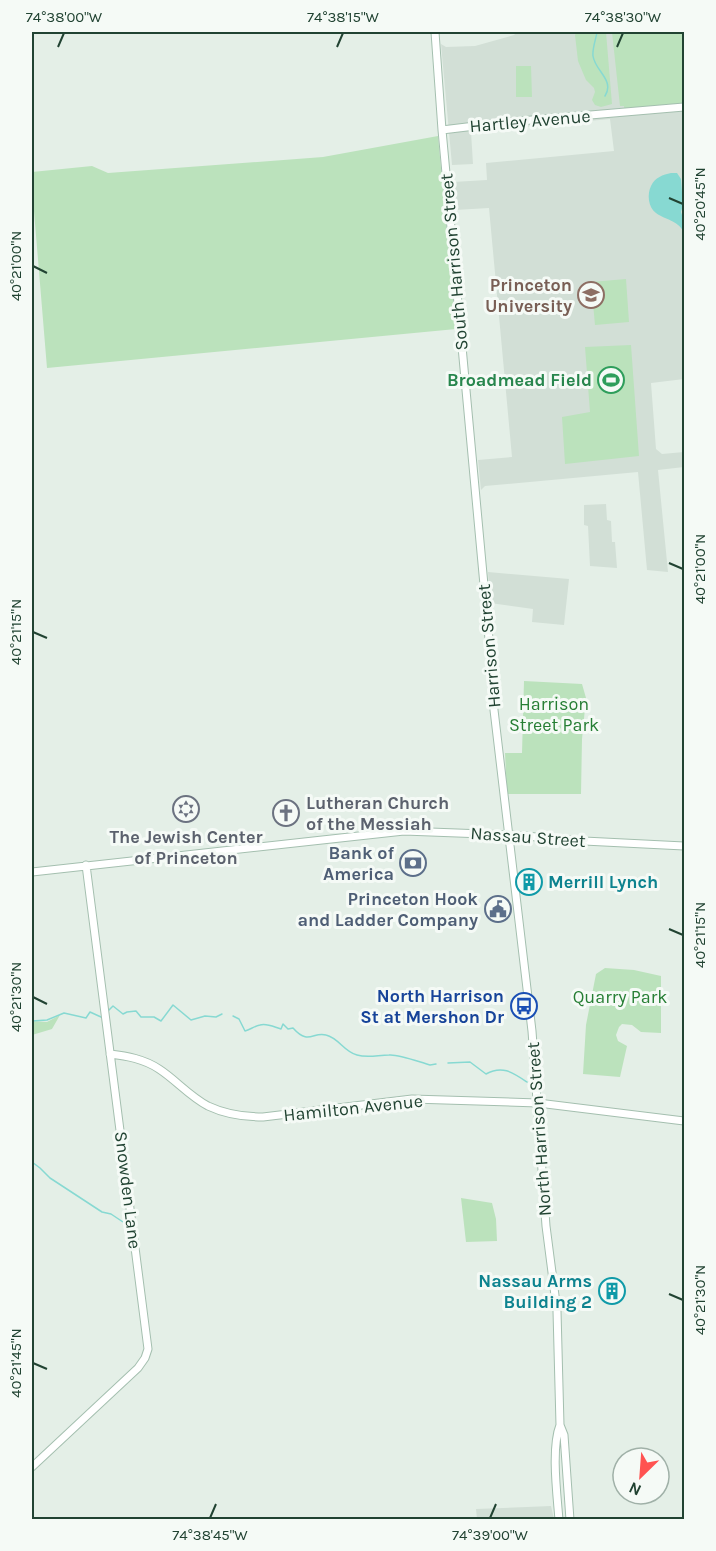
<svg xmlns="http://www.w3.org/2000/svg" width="716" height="1551" font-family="Karla,sans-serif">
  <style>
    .built { fill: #d2dfd6 }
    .green { fill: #bbe2bc }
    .water { fill: #87d9d2 }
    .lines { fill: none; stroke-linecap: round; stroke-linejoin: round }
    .stream { stroke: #87d9d2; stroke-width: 1.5 }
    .secondary-casing { stroke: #a4bfaf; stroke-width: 9 }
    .secondary { stroke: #fff; stroke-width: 7 }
    .ticks { fill: none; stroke: #214332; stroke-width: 2 }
    .labels { text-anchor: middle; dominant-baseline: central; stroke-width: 6; stroke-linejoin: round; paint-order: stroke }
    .street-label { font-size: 18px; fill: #214332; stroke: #f5faf6 }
    .education-label { font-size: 18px; font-weight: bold; fill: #785e54; stroke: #f5faf6; text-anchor: end }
    .leisure-label { font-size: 18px; font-weight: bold; fill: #27864d; stroke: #f5faf6; text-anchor: end }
    .park-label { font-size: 18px; fill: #267e34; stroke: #f5faf6 }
    .worship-label { font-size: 18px; font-weight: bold; fill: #5b616d; stroke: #f5faf6; text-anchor: start }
    .service-label { font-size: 18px; font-weight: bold; fill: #4e5e75; stroke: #f5faf6; text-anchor: end }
    .culture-label { font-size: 18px; font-weight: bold; fill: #0d838f; stroke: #f5faf6; text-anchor: start }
    .transit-label { font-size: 18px; font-weight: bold; fill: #164399; stroke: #f5faf6; text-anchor: end }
    .neatline { fill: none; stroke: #214332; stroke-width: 2 }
    .ticks-label { font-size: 15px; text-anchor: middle; fill: #214332 }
  </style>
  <rect width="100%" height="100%" fill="#e4efe7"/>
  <!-- built -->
  <path class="built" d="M517,32h11l3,2 16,-2h137v347l-33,4 5,66 6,5 22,-2v15l-26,3 10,102 -21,-2 -9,-98 -153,14 -4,4 -3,-30 34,-3 -23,-249 -34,2 -2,-28 34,-2 -1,-17 128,-12 -4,-32 -139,13 2,32 -21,1 -11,-121 5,3 29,-1 39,-11z
    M606,504l1,16 4,1 1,21h3l2,26 -27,-2 -2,-40 -4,-1v-20z
    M488,572l81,7 -5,46 -32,-3 1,-13 -43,-6z
    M551,1506l3,13h-77l-1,-10z"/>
  <!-- green -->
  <path class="green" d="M577,32h29l6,72 -11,3 -6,-2 -3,-5 3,-8 -1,-4 -8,-8 -3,-7 -5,-12 -3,-26z
    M612,32h72v73l-60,4v-3h-4z
    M516,66h15l1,31h-16z
    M438,136l18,193 -409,39 -15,-181v-15l60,-6 16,7 215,-16z
    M626,279l3,43 -34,3 -4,-43z
    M631,345l8,111 -74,8 -3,-47 28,-5 -5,-65z
    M524,681l58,3 4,14 -4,41 -1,55h-74l-2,-41h17z
    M605,968l29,2 27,6v57l-20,-1 -9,-7 -10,-1 -3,3 -3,8 2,6 9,5 -7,31 -37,-3 3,-49 10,-51z
    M60,1015l-8,14 -20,6v-14l15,1z
    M461,1198l31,5 4,16 1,22 -31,1z"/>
  <!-- water -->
  <path class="water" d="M671,173h6l4,6 2,26 -2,7 3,9v11c-8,-13 -17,-11 -28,-19 -8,-6 -9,-19 -5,-27 4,-9 12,-11 20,-13z"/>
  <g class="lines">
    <!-- stream -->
    <path class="stream" d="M597,32c-1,7 -5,17 -4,24 2,15 22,24 12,40
      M108,1011l5,-5 10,8 4,-2 9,-1 5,6h13l7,4 12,-16 18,15 14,-4 11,1 6,-3
      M233,1016l6,3 6,12c5,-1 9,-5 15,-6 7,-2 14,2 21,4l2,-5 5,5 5,-1c16,18 20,3 33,7 13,3 18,17 31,20 11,3 21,0 32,0 10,-1 30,7 41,10l6,-1
      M32,1021l15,-1 17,-7 22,5 4,-6 11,5 1,-1
      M448,1063l22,-1 16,12c16,-9 26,-2 41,8
      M32,1162l8,6 10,10 52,34 9,2 12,8"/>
    <defs>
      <path id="secondary" d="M435,32l7,98 48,520 4,60 38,321 14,195 11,85 3,114 4,10 6,85
        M442,130l66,-8 176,-15
        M32,872l372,-41 109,4 71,6 100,5
        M110,1054c17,2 34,5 49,15 17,11 30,27 49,37 17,8 36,11 55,11l149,-18 126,4 146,18
        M32,1467l106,-99 7,-10 3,-9 -62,-484
        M559,1520c-2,-26 -8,-72 1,-95"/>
    </defs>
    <!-- secondary casing -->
    <use href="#secondary" class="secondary-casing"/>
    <!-- secondary -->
    <use href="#secondary" class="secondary"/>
  </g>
  <!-- ticks -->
  <path class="ticks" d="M58,47l6,-14M337,47l6,-14M617,47l6,-14M669,198l14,6M33,266l14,7M669,563l14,6M33,632l14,6M669,929l14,6M33,997l14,7M669,1294l14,6M33,1363l14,6M210,1518l6,-14M490,1518l6,-14"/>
  <!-- icons -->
  <defs>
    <symbol id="university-ring" viewBox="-11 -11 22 22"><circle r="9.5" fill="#f5faf6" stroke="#8d6e63" stroke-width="1.5"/><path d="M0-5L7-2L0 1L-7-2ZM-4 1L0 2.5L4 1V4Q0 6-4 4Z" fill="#8d6e63"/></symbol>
    <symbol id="stadium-ring" viewBox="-11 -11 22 22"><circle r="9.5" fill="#f5faf6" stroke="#2e9e5b" stroke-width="1.5"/><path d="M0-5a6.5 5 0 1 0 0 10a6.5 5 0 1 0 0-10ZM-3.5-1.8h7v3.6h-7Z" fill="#2e9e5b"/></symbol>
    <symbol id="synagogue-ring" viewBox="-11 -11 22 22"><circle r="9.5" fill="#f5faf6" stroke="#6b7280" stroke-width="1.5"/><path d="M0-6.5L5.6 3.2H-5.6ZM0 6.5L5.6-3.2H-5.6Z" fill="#6b7280"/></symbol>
    <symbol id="church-ring" viewBox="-11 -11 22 22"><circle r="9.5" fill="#f5faf6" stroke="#6b7280" stroke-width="1.5"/><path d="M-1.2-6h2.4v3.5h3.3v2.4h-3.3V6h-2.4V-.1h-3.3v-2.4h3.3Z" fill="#6b7280"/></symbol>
    <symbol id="bank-ring" viewBox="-11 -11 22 22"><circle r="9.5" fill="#f5faf6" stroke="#5c6f8a" stroke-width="1.5"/><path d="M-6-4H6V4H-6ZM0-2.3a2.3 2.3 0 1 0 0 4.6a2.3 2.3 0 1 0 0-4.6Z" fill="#5c6f8a"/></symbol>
    <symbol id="building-ring" viewBox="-11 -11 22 22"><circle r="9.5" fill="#f5faf6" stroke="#0f9aa8" stroke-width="1.5"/><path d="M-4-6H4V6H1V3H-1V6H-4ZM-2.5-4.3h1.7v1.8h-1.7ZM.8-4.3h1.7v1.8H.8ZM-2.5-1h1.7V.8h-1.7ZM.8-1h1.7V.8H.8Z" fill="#0f9aa8"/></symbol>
    <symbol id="civic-ring" viewBox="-11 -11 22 22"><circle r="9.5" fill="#f5faf6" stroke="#5c6f8a" stroke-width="1.5"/><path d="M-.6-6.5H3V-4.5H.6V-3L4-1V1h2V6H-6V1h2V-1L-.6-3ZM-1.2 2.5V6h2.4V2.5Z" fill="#5c6f8a"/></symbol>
    <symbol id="bus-ring" viewBox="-11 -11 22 22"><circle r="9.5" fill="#f5faf6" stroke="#1a4fb4" stroke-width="1.5"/><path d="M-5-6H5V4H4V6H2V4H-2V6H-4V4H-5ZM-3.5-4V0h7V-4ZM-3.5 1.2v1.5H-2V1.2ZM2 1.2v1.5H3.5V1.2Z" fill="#1a4fb4"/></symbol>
  </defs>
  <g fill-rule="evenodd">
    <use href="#university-ring" x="576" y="280" width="30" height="30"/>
    <use href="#stadium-ring" x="596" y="365" width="30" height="30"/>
    <use href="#synagogue-ring" x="171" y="794" width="30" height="30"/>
    <use href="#church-ring" x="271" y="798" width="30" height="30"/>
    <use href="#bank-ring" x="398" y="848" width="30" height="30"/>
    <use href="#building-ring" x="514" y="867" width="30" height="30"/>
    <use href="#civic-ring" x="483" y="894" width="30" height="30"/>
    <use href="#bus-ring" x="509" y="991" width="30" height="30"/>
    <use href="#building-ring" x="597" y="1276" width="30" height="30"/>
  </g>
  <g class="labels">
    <!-- street labels -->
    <g class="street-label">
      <text transform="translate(530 121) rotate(-5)">Hartley Avenue</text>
      <text transform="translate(454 262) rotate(-95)">South Harrison Street</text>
      <text transform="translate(489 646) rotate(-95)">Harrison Street</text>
      <text transform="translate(528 837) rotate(4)">Nassau Street</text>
      <text transform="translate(353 1108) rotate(-6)">Hamilton Avenue</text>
      <text transform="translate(539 1129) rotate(-94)">North Harrison Street</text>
      <text transform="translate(128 1190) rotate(83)">Snowden Lane</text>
    </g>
    <!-- education labels -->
    <g class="education-label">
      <text x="572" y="285">Princeton<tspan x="572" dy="21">University</tspan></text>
    </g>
    <!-- leisure labels -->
    <g class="leisure-label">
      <text x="592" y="380">Broadmead Field</text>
    </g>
    <!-- park labels -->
    <g class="park-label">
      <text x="554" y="704">Harrison<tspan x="554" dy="21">Street Park</tspan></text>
      <text x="620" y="997">Quarry Park</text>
    </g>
    <!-- worship labels -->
    <g class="worship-label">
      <text x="306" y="803">Lutheran Church<tspan x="306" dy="21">of the Messiah</tspan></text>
      <text x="186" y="837" text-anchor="middle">The Jewish Center<tspan x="186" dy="21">of Princeton</tspan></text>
    </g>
    <!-- service labels -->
    <g class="service-label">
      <text x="394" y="853">Bank of<tspan x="394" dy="21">America</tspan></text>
      <text x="478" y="899">Princeton Hook<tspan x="478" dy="21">and Ladder Company</tspan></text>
    </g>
    <!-- culture labels -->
    <g class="culture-label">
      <text x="548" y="882">Merrill Lynch</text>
      <text x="592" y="1281" text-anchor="end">Nassau Arms<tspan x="592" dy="21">Building 2</tspan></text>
    </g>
    <!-- transit labels -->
    <g class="transit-label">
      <text x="504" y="996">North Harrison<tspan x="504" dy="21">St at Mershon Dr</tspan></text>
    </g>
  </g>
  <!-- border -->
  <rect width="716" height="1551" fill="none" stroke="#f5faf6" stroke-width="66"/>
  <!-- north arrow -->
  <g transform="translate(641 1476) rotate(205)"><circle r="28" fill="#f5faf6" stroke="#a0b1a8" stroke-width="1.5"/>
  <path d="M0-4.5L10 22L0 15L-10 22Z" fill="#ff5351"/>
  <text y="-9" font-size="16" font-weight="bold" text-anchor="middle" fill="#214332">N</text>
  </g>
  <rect x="33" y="33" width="650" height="1485" class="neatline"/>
  <g class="ticks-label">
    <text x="64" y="22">74°38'00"W</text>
    <text x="343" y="22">74°38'15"W</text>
    <text x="623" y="22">74°38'30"W</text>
    <text transform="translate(700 204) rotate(-90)" y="5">40°20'45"N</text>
    <text transform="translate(16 266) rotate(-90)" y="5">40°21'00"N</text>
    <text transform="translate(700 569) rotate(-90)" y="5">40°21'00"N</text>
    <text transform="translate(16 632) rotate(-90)" y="5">40°21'15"N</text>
    <text transform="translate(700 935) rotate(-90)" y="5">40°21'15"N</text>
    <text transform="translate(16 997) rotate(-90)" y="5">40°21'30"N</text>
    <text transform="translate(700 1300) rotate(-90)" y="5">40°21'30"N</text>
    <text transform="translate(16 1363) rotate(-90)" y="5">40°21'45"N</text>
    <text x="210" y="1540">74°38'45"W</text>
    <text x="490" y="1540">74°39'00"W</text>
  </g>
</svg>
